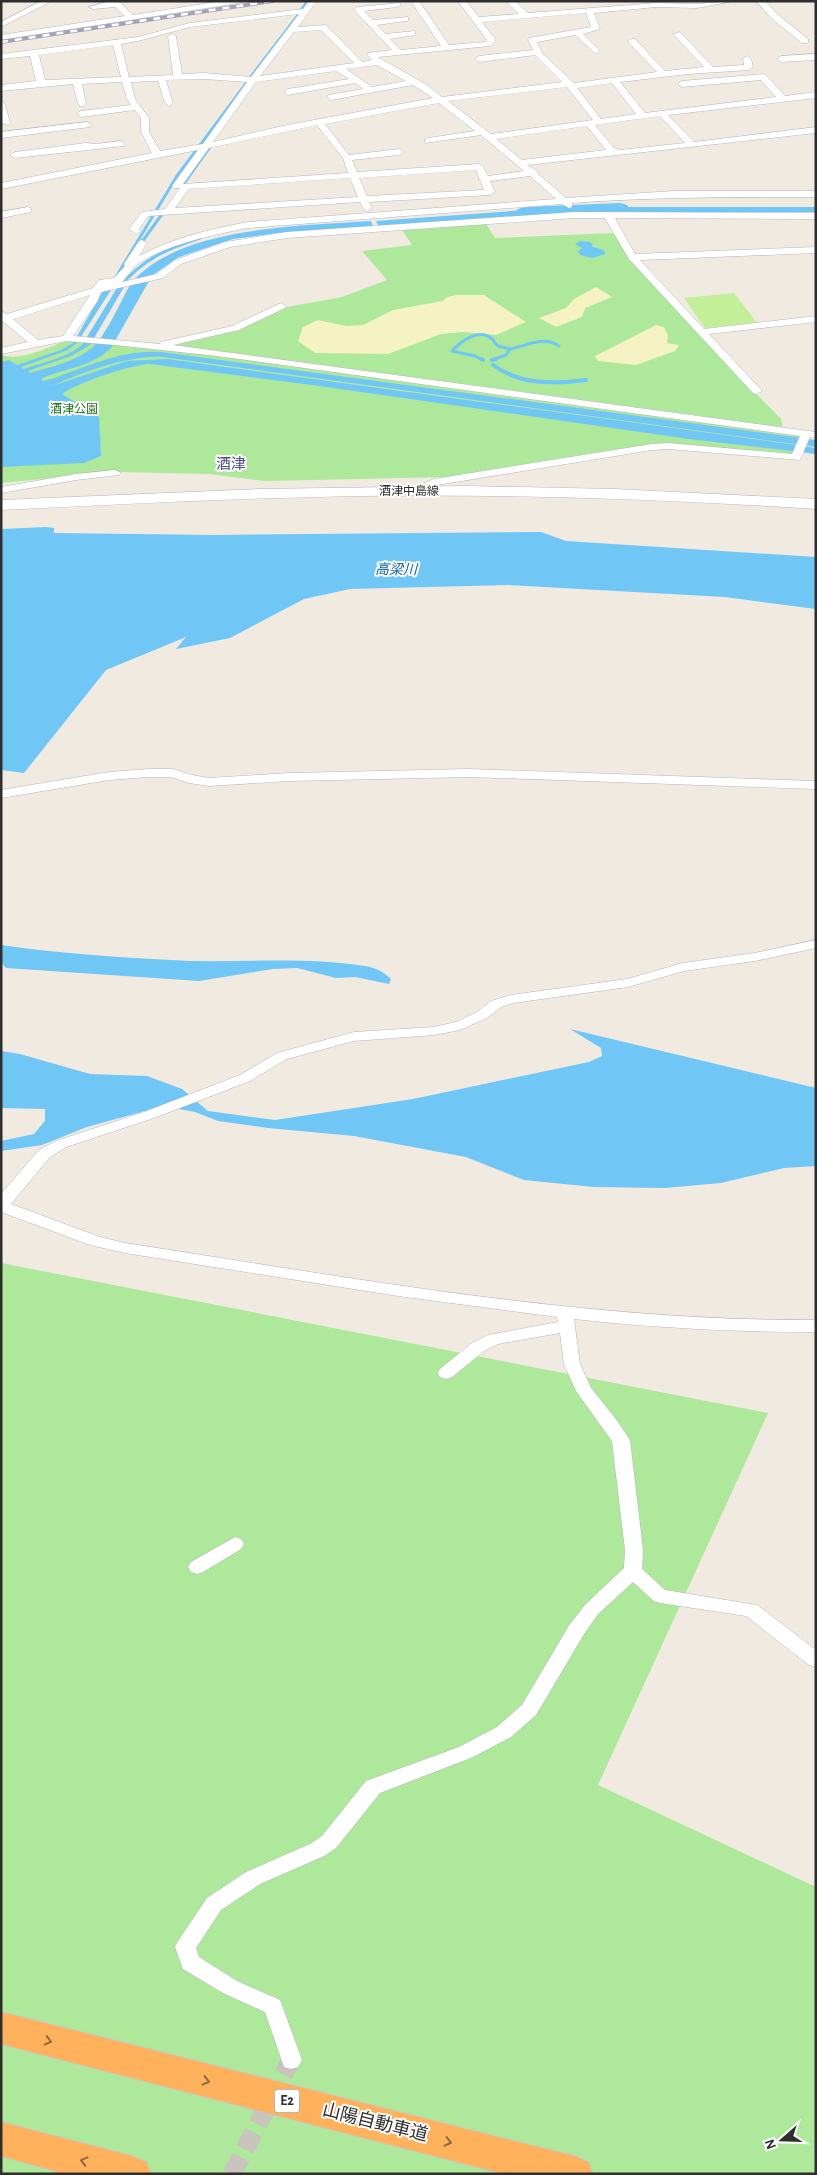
<svg xmlns="http://www.w3.org/2000/svg" width="817" height="2175" font-family="'Alegreya Sans','Noto Sans JP',sans-serif">
  <style>
    .green { fill: #aee89b }
    .sand { fill: #f5f2c3 }
    .pitch { fill: #c2ef97 }
    .water { fill: #70c6f5 }
    .lines { fill: none; stroke-linecap: round; stroke-linejoin: round }
    .stream-far1 { stroke: #70c6f5; stroke-width: 3 }
    .stream { stroke: #70c6f5; stroke-width: 4 }
    .river { fill: #70c6f5; fill-rule: evenodd }
    .street-tunnel { stroke: #c9c4bc; stroke-width: 19; stroke-dasharray: 19 9; stroke-linecap: butt }
    .street-casing { stroke: #b4b5c2; stroke-width: 1 }
    .secondary-casing { stroke: #b4b5c2; stroke-width: 1 }
    .highway-casing { stroke: #c9c9c9; stroke-width: 2 }
    .street { fill: #fff; fill-rule: evenodd }
    .secondary { fill: #fff; fill-rule: evenodd }
    .highway { fill: #ffb15c; fill-rule: evenodd }
    .rail-casing { stroke: #a2a3b9; stroke-width: 4 }
    .rail { stroke: #fff; stroke-width: 2.5; stroke-dasharray: 7; stroke-linecap: butt }
    .oneway { stroke: #8c6943 }
    .labels { text-anchor: middle; dominant-baseline: central; stroke-width: 4; stroke-linejoin: round; paint-order: stroke }
    .far-park-label { font-size: 12px; fill: #227118; stroke: #fff }
    .far-street-label { font-size: 12px; fill: #2e2e2e; stroke: #fff }
    .far-water-label { font-size: 14px; font-style: italic; fill: #0763a9; stroke: #fff }
    .shield { fill: #fff; stroke: #6d6d6d; stroke-width: 1 }
    .shield-label { font-size: 14px; font-weight: bold; fill: #2e2e2e }
    .far-quarter-label { font-size: 15px; fill: #4b5082; stroke: #fff }
    .near-street-label { font-size: 18px; fill: #2e2e2e; stroke: #fff }
  </style>
  <rect width="100%" height="100%" fill="#f0eae0"/>
  <!-- green -->
  <path class="green" d="M485,222l10,16 120,-5 130,149 36,37 2,8 -609,-82 39,-9 74,-29 55,-10 45,-17 -25,-29 50,-6 -11,-17z
    M71,340l136,14 594,80 -7,21 -125,-11 -58,6 -163,27 -183,4 -56,-7 -90,-2 -118,11v-128c22,7 49,-10 70,-15z
    M1,1263l767,150 -170,372 218,102v287h-815z"/>
  <!-- sand -->
  <path class="sand" d="M596,287l16,10 -27,11 -3,9 -26,10 -17,-9 27,-10 8,-9z
    M456,295h28l42,27 -30,13 -33,-3 -22,2 -53,20 -73,-1 -17,-12 5,-14 15,-7 28,6 17,-1 30,-15 50,-9 4,-4z
    M656,325l8,2 4,8 -1,8 12,2 -4,6 -39,14 -38,-4 -3,-5z"/>
  <!-- pitch -->
  <path class="pitch" d="M734,293l23,30 -52,5 -21,-30z"/>
  <!-- water -->
  <path class="water" d="M566,207l2,5 -188,14 -2,-1 -2,-4z
    M576,207h240v5h-232l-6,-1z
    M371,221l2,5 -95,7 -45,6 -54,18 -25,17 -20,6c50,-54 167,-54 237,-59z
    M580,241l11,1 2,5 11,3 1,4 -13,4 -12,-3 -2,-4 4,-3 -7,-4z
    M149,281l-38,67c-19,19 -47,20 -70,31l2,2 8,-2c35,-12 72,-30 110,-27l655,88v7l-653,-90c-34,-2 -80,15 -111,29l75,-25 40,-2 629,86 20,3v6l-127,-15 -377,-54 -162,-21c-21,1 -71,18 -88,30l37,23 2,39 -17,7 -83,4v-105l8,-2 8,5 44,-15 12,-7 30,-52 8,-1 -34,53 -9,7 -47,17 3,2c19,-7 43,-11 58,-24l35,-57 7,-1 -34,58 -19,11 -43,15 2,2c20,-6 45,-11 62,-25 13,-11 29,-47 38,-63z
    M46,527l8,1v5l157,2 330,-3 25,9 250,16v52l-91,-12 -217,-12 -158,4 -46,10 -74,39 -54,11 10,-12 -80,33 -82,103 -23,-3v-241z
    M1,945c63,9 126,13 189,16 58,1 117,-4 175,5 11,2 18,5 26,13l-2,5 -34,-7 -19,1 -39,-10 -24,1 -74,12 -193,-13 -5,-6z
    M570,1029l246,59v78l-32,2 -63,15 -56,5 -71,-1 -70,-7 -58,-23 -112,-21 -86,-8 -50,-7 -23,-9 -32,-6 -76,21 -45,18 -41,6v-10l33,-7 11,-13v-12l-44,-1v-57l19,3 70,20 57,2 35,13 26,22 67,9 138,-21 176,-37 13,-6 -1,-8z"/>
  <g class="lines">
    <!-- stream-far1 -->
    <path class="stream-far1" d="M302,9l6,-8
      M250,78l49,-64
      M180,189l30,-42
      M137,245l7,-6 21,-29
      M113,282l64,-106 71,-95
      M120,287c21,-27 48,-39 80,-49
      M483,360l-8,-4 -23,-5c8,-9 26,-23 39,-13 3,2 4,6 7,8l12,3
      M492,360l14,-5 4,-6c17,-3 33,-14 49,-3"/>
    <!-- stream -->
    <path class="stream" d="M481,359l2,1
      M492,360l4,-1
      M493,365c27,20 61,19 93,15"/>
    <!-- river -->
    <path class="river" d="M620,203l7,2 3,4 -3,4 -102,6 -7,-2 -3,-4 3,-4 7,-2z"/>
    <!-- street-tunnel -->
    <path class="street-tunnel" d="M232,2174l59,-114"/>
    <defs>
      <path id="street" d="M41,1h11l-51,26v-5z
        M110,1h9l14,14 89,-14h21l-4,2 -238,37v-5l124,-19 -10,-9 -22,2 -4,-2z
        M309,1h8l-19,26 28,-2 36,37 10,-2 -5,-5 1,-2 24,-3 -37,-39 -1,-2 4,-2 42,-4 1,2 -4,2 -33,4 9,9 35,-3v4h-3l-28,4 9,9 29,-3v4l-25,4 11,11 40,-4 -30,-45h8l30,44 36,-3 2,-2 -29,-39h8l13,16 40,-3 -13,-13h9l13,12 128,-10 41,1 37,-3 -37,7 -41,-1 -62,6 6,16 -17,5 17,17 -4,3 -21,-19 -38,7 6,12 31,29 83,-11 -28,-29 -1,-2 4,-2h3l30,32 39,-4 -31,-33 7,-2 33,35 31,-2 -1,-6 4,-3 4,3 2,8 -4,3 -61,4 -68,8 25,31 131,-16 -15,-17 -79,7 -4,-3 4,-3 81,-7 3,1 19,21 31,-4v6l-148,17 26,27 122,-15v6l-289,32 10,6 1,3 28,24 108,-7h142v6c-82,0 -162,0 -244,6v4l-3,1 -7,-4 -314,24c-35,7 -81,16 -110,36 -6,5 -11,12 -16,18l35,-8 18,-14 50,-18 62,-10 288,-20 241,1v6l-201,-1 20,36 181,-7v6l-176,7 64,69 112,-13v6l-107,12 53,57 -5,3 -4,-1 -124,-134 -24,-41h-30l-288,20 -57,9 -49,17 -18,14 -62,14 -4,10 -24,34 87,8 1,-2 71,-16 49,-23 5,3 -1,2 -46,22 -66,15 643,87v6l-6,-1 -10,23 -132,-11 -16,1 -215,35 -22,9 -6,-3 2,-2 23,-10 218,-35 16,-1 124,11 8,-18 -583,-80 -102,-11 -49,-4 -65,13v-6l27,-6 -27,-22v-9l6,3 86,-26 6,-8 15,-2 11,-12 -1,-2 15,-23 3,-1 5,3 -8,13c33,-18 72,-27 109,-34l308,-23 -26,-23 -40,5 5,11 -5,3 -121,7 3,6 -5,3 -3,-1 -4,-8 -212,14 -9,13 2,2 -5,3 -7,-5 13,-17 23,-3 15,-21h-6l-2,-2 26,-36 -197,39v-6l151,-30 -11,-21v-14l-6,-8 -54,7 -4,-3 4,-3 50,-6 -4,-6 -5,-17 -40,2 4,20 -4,3 -4,-3 -5,-20 -72,7v-6l35,-4 -6,-25 -29,3v-5l137,-17 52,-14 113,-14zM586,13l5,14 -62,11 -1,2 5,10 -54,6 -4,3 4,3 56,-7 27,27 -120,15 -15,-12 -49,-28 112,-11 6,-6 -14,-18zM299,14l-48,63 -47,-4 -22,1 -6,-38 -4,-2 -4,2 5,39 -44,2 -8,-33 17,-3 52,-14zM321,30l33,33 -94,13 34,-44zM113,45l8,32 -76,3 -6,-25zM377,65l29,16 -34,6 -26,-18zM336,71l13,8 -61,10 -4,3 4,3 67,-12 8,6 -35,6 -1,2 4,3 82,-15 20,13 -146,27 -74,17 43,-60zM204,79l43,3 -44,62 -43,7 -11,-19v-14l-14,-19 -4,-17 27,-1 7,22 4,3 4,-3 -7,-23zM612,83l24,31 -35,5 -24,-31zM567,87l26,33 -102,14 -43,-33zM439,103l36,28 -47,7 -3,1v4l56,-8 43,36 -36,5 -6,-11 -3,-1 -122,8 -5,-12 47,-5 5,-3 -5,-3 -50,6 -24,-31zM660,116l25,27 -65,7 -6,-2 -19,-23zM317,125l26,33 5,15 -165,11 26,-36zM587,126l19,24 -84,10 -26,-21zM476,170l8,20 -117,6 -8,-18zM350,178l8,19 -183,11 14,-19zM90,295l-27,41 -25,4 -25,-21z
        M756,1h9l12,13 31,25v4h-6l-31,-25z
        M816,54v6l-35,2 -4,-3 4,-3z
        M1,101l4,3 5,19 -1,2 -7,-2z
        M87,122l4,3 -1,2 -89,11v-6z
        M121,141l4,3 -1,2 -109,12 -5,-3 5,-3 71,-9 10,1z
        M28,207l3,1v4l-30,6v-6z
        M115,470l6,3 -2,2 -43,5 -75,13v-6l75,-13z
        M148,769h25l19,6 17,3 80,-5 180,-4 347,12v8l-347,-12 -180,4 -80,5 -20,-3 -18,-6h-23l-39,3 -108,18v-8l108,-18z
        M816,940v8l-61,13 -71,10 -56,16 -115,16 -12,4 -14,11 -27,12 -26,5 -80,6 -67,18 -37,22 -96,37 -88,29 -17,11 -38,46 89,33 25,6c229,35 458,78 691,77v12c-81,0 -161,-4 -242,-13l6,45 11,24 24,30 15,22 13,110 -1,19 23,21 92,15 59,45v17l-7,-2 -63,-49 -86,-13 -6,-2 -21,-19 -35,32 -14,20 -48,81 -25,22 -38,20 -93,36 -44,55 -12,8 -64,28 -39,26 -25,38 3,9 38,24 43,19 22,60 -4,7 -7,2 -7,-2 -19,-55 -42,-19 -40,-24 -8,-22 3,-6 29,-43 39,-26 64,-28 12,-8 44,-55 93,-34 38,-20 25,-22 48,-81 16,-20 38,-36 1,-18 -13,-109 -36,-50 -12,-27 -4,-31 -62,11 -14,7 -32,26 -6,2 -6,-2 -2,-4 2,-4 32,-26 16,-8 70,-13 -1,-5 -159,-21 -273,-43 -35,-8 -89,-33v-18l38,-44 17,-9 88,-29 96,-37 37,-22 77,-21 80,-5 22,-5 21,-10 14,-11 20,-6 116,-16 56,-16 72,-10z
        M235,1537l6,2 3,5 -3,5 -38,23 -6,2 -6,-2 -3,-5 3,-5z"/>
      <path id="secondary" d="M465,486l150,3 201,10v10c-152,-10 -303,-15 -455,-13 -120,2 -240,8 -360,14v-10l259,-11z"/>
      <path id="highway" d="M1,2012l573,144 14,6 5,12h-89l-503,-130z
        M1,2122l131,34 14,6 5,12h-85l-65,-18z"/>
    </defs>
    <!-- street casing -->
    <use href="#street" class="street-casing"/>
    <!-- secondary casing -->
    <use href="#secondary" class="secondary-casing"/>
    <!-- highway casing -->
    <use href="#highway" class="highway-casing"/>
    <!-- street -->
    <use href="#street" class="street"/>
    <!-- secondary -->
    <use href="#secondary" class="secondary"/>
    <!-- highway -->
    <use href="#highway" class="highway"/>
    <defs>
      <path id="rail" d="M1,42l271,-41"/>
    </defs>
    <!-- rail casing -->
    <use href="#rail" class="rail-casing"/>
    <!-- rail -->
    <use href="#rail" class="rail"/>
  </g>
  <!-- one-way arrows -->
  <defs><path id="oneway-chevron" d="M-2-3.5L2.5 0L-2 3.5" fill="none" stroke-width="1.6" stroke-linecap="round" stroke-linejoin="round" transform="scale(1.25)"/></defs>
  <g class="oneway">
    <use href="#oneway-chevron" transform="translate(48 2041) rotate(15)"/>
    <use href="#oneway-chevron" transform="translate(206 2081) rotate(14)"/>
    <use href="#oneway-chevron" transform="translate(448 2142) rotate(14)"/>
    <use href="#oneway-chevron" transform="translate(84 2161) rotate(-165)"/>
  </g>
  <g class="labels">
    <!-- far-park labels -->
    <g class="far-park-label">
      <text x="74" y="409">酒津公園</text>
    </g>
    <!-- far-street labels -->
    <g class="far-street-label">
      <text x="409" y="491">酒津中島線</text>
    </g>
    <!-- far-water labels -->
    <g class="far-water-label">
      <text transform="translate(396 570) rotate(1)">高梁川</text>
    </g>
    <!-- shield labels -->
    <rect class="shield" x="274.5" y="2089.5" width="25" height="23" rx="4"/>
    <g class="shield-label">
      <text x="287" y="2101">E2</text>
    </g>
    <!-- far-quarter labels -->
    <g class="far-quarter-label">
      <text x="231" y="464">酒津</text>
    </g>
    <!-- near-street labels -->
    <g class="near-street-label">
      <text transform="translate(375 2123) rotate(14)">山陽自動車道</text>
    </g>
  </g>
  <!-- border -->
  <rect width="817" height="2175" fill="none" stroke="#2e2e2e" stroke-width="5"/>
  <!-- north arrow -->
  <g transform="translate(782 2140) rotate(250)" stroke="#ffffff" stroke-width="4" paint-order="stroke">
  <path d="M0-4L9 19L0 12L-9 19Z" fill="#2e2e2e"/>
  <text y="-8" font-size="14" font-weight="bold" text-anchor="middle" fill="#2e2e2e">N</text>
  </g>
</svg>
